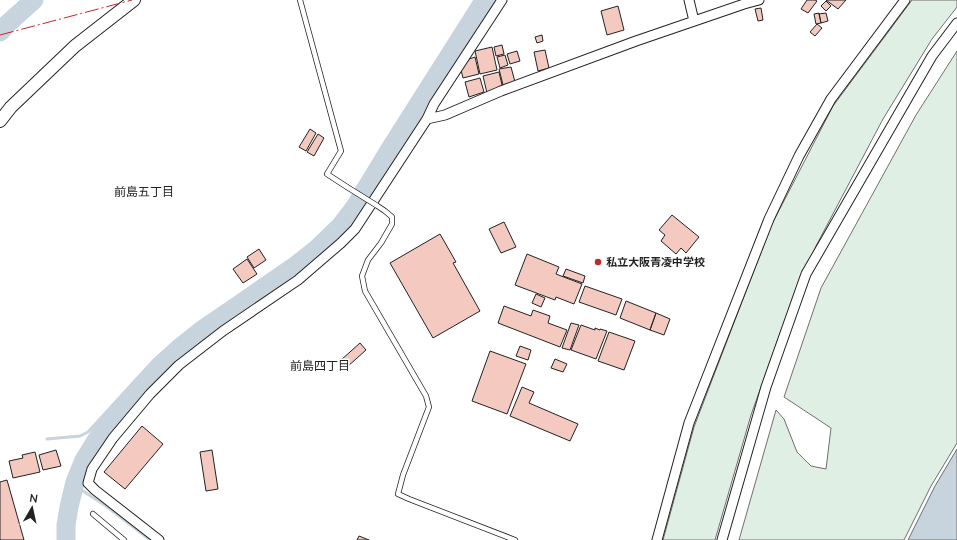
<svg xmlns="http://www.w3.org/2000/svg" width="957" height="540" font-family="'Nunito Sans','Noto Sans JP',sans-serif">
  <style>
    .green { fill: #e0efe3; stroke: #6f6f6f }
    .water { fill: #c7d3dd; stroke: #6f6f6f }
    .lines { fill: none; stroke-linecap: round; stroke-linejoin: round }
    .stream { stroke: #c7d3dd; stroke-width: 3 }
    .river { stroke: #c7d3dd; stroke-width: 19 }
    .building { fill: #f3c9c0; stroke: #222 }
    .service-casing { stroke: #222; stroke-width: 6 }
    .minor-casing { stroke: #222; stroke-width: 11 }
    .tertiary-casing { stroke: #222; stroke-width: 14 }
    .service { stroke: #fff; stroke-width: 4.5 }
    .minor { stroke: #fff; stroke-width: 9 }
    .tertiary { stroke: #fff; stroke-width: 12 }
    .service-bridge-casing { stroke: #222; stroke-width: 6; stroke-linecap: butt }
    .service-bridge { stroke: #fff; stroke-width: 4.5 }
    .power { stroke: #c62828; stroke-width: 1; stroke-dasharray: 14 3 2 3; stroke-linecap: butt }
    .poi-dot { fill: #c62828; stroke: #fff; stroke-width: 1.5 }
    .labels { text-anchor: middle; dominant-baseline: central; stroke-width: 3; stroke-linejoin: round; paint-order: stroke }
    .poi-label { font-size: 11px; font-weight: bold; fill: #222; stroke: #fff; text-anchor: start }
    .neighbourhood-label { font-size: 12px; fill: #222; stroke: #fff }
  </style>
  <rect width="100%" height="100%" fill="#fff"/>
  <!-- green -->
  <path class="green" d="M912,0h45v7l-25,32 -49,80 -67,127 -31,74 -34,95 -36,125h-52l31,-113 77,-201 62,-120z
    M957,51v392l-26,43 -27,54h-165l37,-130 8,9 13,33 14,14 15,3 5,-41 -47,-31 37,-109 95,-173z"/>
  <!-- water -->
  <path class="water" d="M957,449v91h-49l27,-54z"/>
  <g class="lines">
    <!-- stream -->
    <path class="stream" d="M47,439l33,-3 8,-4 66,-72 20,-18 24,-19 105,-72 32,-31 13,-17 35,-58 92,-145
      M74,485l32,21 44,34"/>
    <!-- river -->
    <path class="river" d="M0,32l3,-3 1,-2 30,-27
      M66,540v-15l3,-18 6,-25 9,-22 15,-24 35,-42 30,-32 42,-34 89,-62 28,-22 17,-16 13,-16 11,-20 123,-192"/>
  </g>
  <!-- building -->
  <path class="building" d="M807,0h8l2,1 -9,12 -7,-4z
    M826,0h20l-8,9z
    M826,1l5,5 -5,5 -5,-5z
    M618,6l6,24 -17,5 -6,-24z
    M761,8l2,12 -5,1 -3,-12z
    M819,13l2,10 -5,1 -2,-10z
    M826,13l2,8 -7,2 -2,-9z
    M817,24l5,4 -7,8 -5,-4z
    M542,35l1,6 -6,2 -2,-6z
    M502,45l2,9 -8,2 -2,-9z
    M492,47l5,23 -17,4 -5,-23z
    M545,50l4,18 -11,3 -4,-19z
    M517,51l3,10 -10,3 -3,-10z
    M505,55l3,10 -8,3 -3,-11z
    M475,57l4,17 -16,4 -2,-8 5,-10z
    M511,67l4,15 -12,3 -4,-16z
    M499,72l4,17 -16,4 -4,-17z
    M480,78l4,14 -15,5 -4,-15z
    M310,129l6,4 -10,18 -7,-4z
    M318,134l6,4 -10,18 -7,-4z
    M672,215l27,22 -13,16 -5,-5 -5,6 -15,-13 4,-6 -6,-5z
    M504,222l12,25 -15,6 -12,-24z
    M440,234l16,28 -3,1 27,48 -47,27 -43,-75z
    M259,249l7,11 -12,8 -7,-11z
    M527,254l32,13 -3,7 26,10 -8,20 -18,-7 -1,3 -40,-15z
    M247,259l10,15 -14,9 -10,-14z
    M566,269l19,7 -2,7 -20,-7z
    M585,286l37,13 -6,16 -37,-13z
    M536,294l9,4 -4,9 -9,-4z
    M626,301l30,12 -6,17 -30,-12z
    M504,306l27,10 2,-6 17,6 -2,7 19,7 -7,17 -62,-24z
    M656,313l14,6 -6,16 -14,-5z
    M571,323l8,2 -9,25 -8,-2z
    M581,325l14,5v-2l5,2v-1l7,2 -11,28 -25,-9z
    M609,332l26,9 -11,29 -26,-9z
    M360,343l6,7 -19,17 -6,-7z
    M520,346l11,4 -3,10 -12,-4z
    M490,351l36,13 -19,50 -35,-13z
    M555,359l12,5 -4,8 -12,-4z
    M522,387l12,5 -5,11 49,21 -8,17 -60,-25z
    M142,426l21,18 -38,45 -21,-17z
    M56,450l5,16 -18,4 -4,-15z
    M212,450l6,39 -12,2 -6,-39z
    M35,452l5,20 -27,6 -4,-17 14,-3 -1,-3z
    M7,480l17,60h-24v-58z
    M359,536l10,4h-12z"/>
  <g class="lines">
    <defs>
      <path id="service" d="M300,0l41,151 -14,23 20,13
        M376,205l9,6 7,6v7l-11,19 -13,17 -6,16 3,15 61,105 3,11 -26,68 -5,19 11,5 106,41
        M93,514l31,26"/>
      <path id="minor" d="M689,0l5,21
        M427,119l18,-4 56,-24 135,-50 108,-37 15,-4
        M159,540l-64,-50 -7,-7 4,-14 21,-31 37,-44 29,-29 44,-34 75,-51 43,-37 14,-14 72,-110 7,-15 68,-104
        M657,540l32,-117 80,-204 30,-63 32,-57 74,-99
        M722,540l44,-153 40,-113 126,-218 25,-33"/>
      <path id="tertiary" d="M0,121l11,-14 64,-61 59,-46"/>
    </defs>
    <!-- service casing -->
    <use href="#service" class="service-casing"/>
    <!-- minor casing -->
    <use href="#minor" class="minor-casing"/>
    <!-- tertiary casing -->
    <use href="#tertiary" class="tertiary-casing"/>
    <!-- service -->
    <use href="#service" class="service"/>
    <!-- minor -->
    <use href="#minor" class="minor"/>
    <!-- tertiary -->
    <use href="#tertiary" class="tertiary"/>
    <defs>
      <path id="service-bridge" d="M347,187l29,18"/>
    </defs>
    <!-- service-bridge casing -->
    <use href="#service-bridge" class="service-bridge-casing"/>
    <!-- service-bridge -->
    <use href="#service-bridge" class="service-bridge"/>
    <!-- power -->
    <path class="power" d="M0,35l132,-35"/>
  </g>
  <!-- markers -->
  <circle class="poi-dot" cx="598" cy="262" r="4"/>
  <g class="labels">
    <!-- poi labels -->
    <g class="poi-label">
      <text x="606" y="262">私立大阪青凌中学校</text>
    </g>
    <!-- neighbourhood labels -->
    <g class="neighbourhood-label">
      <text x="144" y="192">前島五丁目</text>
      <text x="320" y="366">前島四丁目</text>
    </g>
  </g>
  <!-- north arrow -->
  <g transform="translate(32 508) rotate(9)" stroke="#ffffff" stroke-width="3" paint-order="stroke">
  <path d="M0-3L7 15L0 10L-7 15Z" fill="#222222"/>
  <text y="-6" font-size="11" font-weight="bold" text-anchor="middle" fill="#222222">N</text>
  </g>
</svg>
